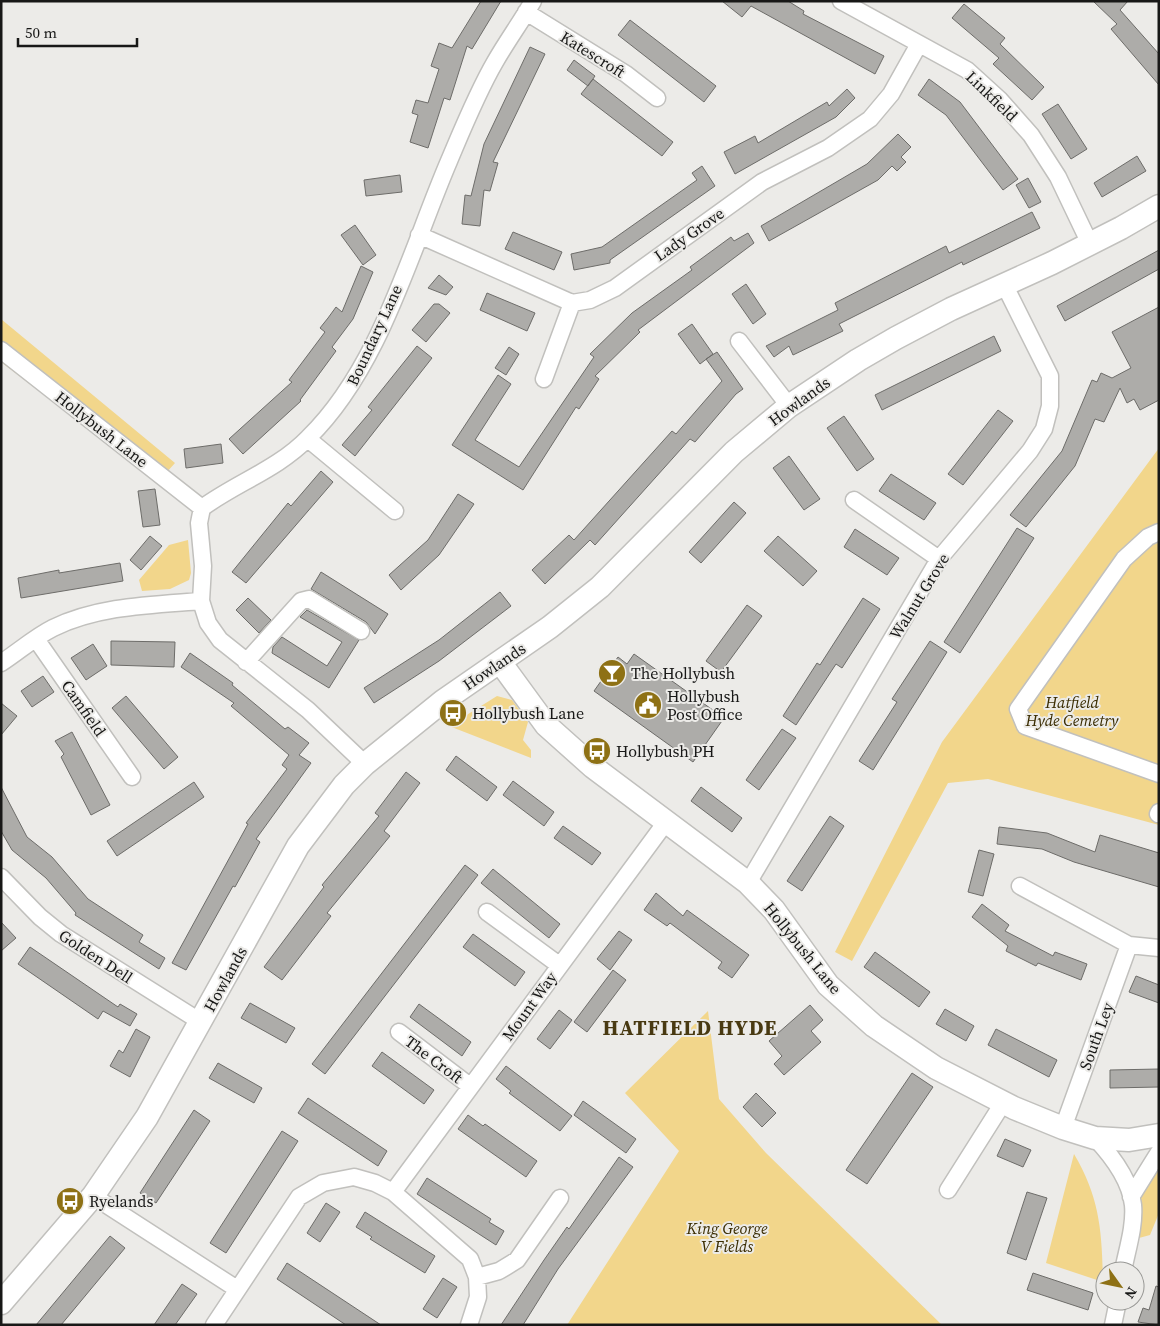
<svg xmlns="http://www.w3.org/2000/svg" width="1160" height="1326" font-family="'Source Serif 4',serif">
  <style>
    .green { fill: #f2d68b }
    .building { fill: #adaca9; stroke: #6d6c69 }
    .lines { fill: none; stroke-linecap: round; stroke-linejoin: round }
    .street-casing { stroke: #c1c0bd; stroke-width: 19 }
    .secondary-casing { stroke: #c1c0bd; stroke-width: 25 }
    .street { stroke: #fff; stroke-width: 16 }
    .secondary { stroke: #fff; stroke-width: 22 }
    .labels { text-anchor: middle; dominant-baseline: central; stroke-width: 4; stroke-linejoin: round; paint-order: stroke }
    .street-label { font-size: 16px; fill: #181817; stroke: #ecebe8 }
    .poi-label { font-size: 16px; fill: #181817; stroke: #ecebe8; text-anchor: start }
    .park-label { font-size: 16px; font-style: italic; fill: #3a2c00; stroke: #ecebe8 }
    .district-label { font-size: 21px; font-weight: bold; letter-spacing: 1px; fill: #483911; stroke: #ecebe8 }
  </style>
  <rect width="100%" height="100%" fill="#ecebe8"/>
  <!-- green -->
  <path class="green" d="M1,319l174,144 -17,19 -157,-120z
    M1159,448v377l-171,-46 -40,4 -96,178 -17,-9 107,-210z
    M188,540l3,33 -2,7 -19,9 -28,2 -3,-11 30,-35z
    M497,696l15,4 16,22 -5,18 8,10v8l-82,-32z
    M708,1011l11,88 47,54 176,172h-375l112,-174 -54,-58z
    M1074,1154c26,44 28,78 29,128l-57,-19z
    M1159,1156v57l-9,22 -11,3 -2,-47z"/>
  <!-- building -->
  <path class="building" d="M481,1h20l-29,48 -5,-3 -17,54 -6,-2 -16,50 -18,-6 8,-27 -6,-2 4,-13 12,3 11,-34 -8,-3 8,-23 13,5z
    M722,1h66l16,10 -1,3 81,42 -9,18 -124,-68 -9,11z
    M1093,1h35l-8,9 39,44v31l-48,-56 6,-5z
    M964,4l41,34 -5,6 44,43 -12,13 -39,-36 6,-6 -47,-40z
    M630,20l86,66 -12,16 -86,-67z
    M530,47l15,7 -52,108 5,1 -8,28 -6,-1 -4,36 -18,-2 3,-29 6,1 13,-52z
    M574,60l21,16 -7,10 -21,-16z
    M593,79l80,63 -11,14 -81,-62z
    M929,79l31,23 58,77 -15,11 -57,-75 -28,-20z
    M847,89l8,9 -19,19 -101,57 -11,-22 31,-16 3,7 69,-41 2,4z
    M1058,104l29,45 -16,10 -29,-45z
    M898,134l13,13 -10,10 5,5 -9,9 -5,-5 -14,14 -109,61 -8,-15 106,-62z
    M1137,156l9,15 -44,26 -8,-14z
    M702,166l13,20 -105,74v3l-36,7 -3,-16 31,-7 95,-67 -5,-7z
    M400,175l2,17 -36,4 -2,-16z
    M1028,178l13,24 -12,6 -13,-23z
    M1032,212l8,16 -77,37 -1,-3 -123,62 4,7 -50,24 -4,-9 -15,11 -8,-11 72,-36 -3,-7 111,-57 3,7z
    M355,225l21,30 -13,10 -22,-30z
    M513,232l49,20 -8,18 -49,-21z
    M748,233l6,10 -116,87 2,2 -45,44 4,3 -20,30 -3,-2 -53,83 -71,-45 46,-70 13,9 -36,56 44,27 75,-110 -4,-3 42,-41 60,-43 -2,-3 41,-30 3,4z
    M1159,250v19l-94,52 -8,-15z
    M361,266l12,6 -20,47 -21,28 4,4 -36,49 1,1 -58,53 -14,-15 63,-57 -3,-2 36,-48 -5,-4 8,-10 8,-11 6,5z
    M439,275l14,12 -7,8 -18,-7z
    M746,284l20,30 -13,10 -21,-30z
    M487,293l48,20 -8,18 -47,-21z
    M434,304h5l11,9 -24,29 -14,-12z
    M1159,307v93l-19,10 -6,-11 -7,4 -7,-15 -16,34 -9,-3 -20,47 -49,61 -16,-12 52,-64 30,-71 5,2 4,-9 11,5 19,-10 -19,-36z
    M692,324l21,30 -13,10 -22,-30z
    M994,336l7,15 -119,59 -7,-15z
    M417,346l15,12 -77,98 -13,-11 30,-35 -4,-3z
    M509,347l10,7 -13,21 -11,-7z
    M717,352l26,37 -7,5 -41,48 -5,-3 -95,106 -5,-5 -45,44 -13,-14 37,-35 5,5 98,-109 4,3 46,-53 -16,-22z
    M998,410l15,11 -50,64 -15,-11z
    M844,416l30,43 -17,12 -30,-43z
    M221,444l2,19 -37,5 -2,-19z
    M789,456l31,43 -16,11 -31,-42z
    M321,471l12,11 -87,101 -14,-11 56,-69 3,3z
    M891,474l45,29 -12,17 -45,-29z
    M155,489l5,36 -17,2 -5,-36z
    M458,494l16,10 -35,51 -38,35 -12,-15 39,-35z
    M734,502l12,11 -45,50 -12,-11z
    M1017,528l17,10 -74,115 -16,-11z
    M855,529l44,29 -12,17 -43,-28z
    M150,536l12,10 -21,24 -11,-10z
    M778,536l39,35 -14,15 -39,-35z
    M120,563l3,18 -102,17 -3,-20 41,-8v3z
    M321,572l67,42 -13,20 -9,-12 -55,-33z
    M500,592l11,14 -72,55 -65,42 -10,-15 75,-48z
    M248,598l23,22 -12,13 -23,-23z
    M863,598l17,11 -38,59 -6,-4 -40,61 -13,-9 34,-53 3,2z
    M747,605l15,11 -41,56 -15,-11z
    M307,610l52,30 -30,48 -57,-35 1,-6 9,-10 45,29 15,-24 -42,-25z
    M111,641l64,1 -1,25 -63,-2z
    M930,641l17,11 -74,118 -14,-9 38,-59 -5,-3z
    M93,644l14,22 -21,14 -15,-22z
    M190,653l43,30 -1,2 53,44 3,-2 21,16 -10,12 12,8 -55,76 4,3 -25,45 -2,-1 -47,84 -14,-7 76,-139 -2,-1 41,-54 -5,-4 7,-10 -58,-49 3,-3 -53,-36z
    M634,654l90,64 -31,44 -99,-71 24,-34 9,7z
    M43,676l11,16 -22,15 -11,-16z
    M126,696l52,61 -14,12 -52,-61z
    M1,703l16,13 -16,19z
    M782,729l14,9 -37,52 -13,-10z
    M72,732l38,73 -19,10 -30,-58 3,-3 -9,-13z
    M456,756l41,31 -10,14 -41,-31z
    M406,772l14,11 -36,48 6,5 -63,77 4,3 -49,64 -18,-13 60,-80 -2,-2 57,-69 -4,-3z
    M513,781l41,31 -10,14 -41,-31z
    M194,782l10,15 -87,59 -10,-15z
    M1,787l26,50 25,20 36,42 55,36 -4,7 26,16 -6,11 -84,-54 1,-2 -30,-35 -34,-28 -11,-19z
    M701,787l41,31 -10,14 -41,-31z
    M830,816l14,10 -42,65 -15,-10z
    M563,826l38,27 -9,12 -38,-27z
    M999,827l48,6 48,19 5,-17 59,18v34l-85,-25 -32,-13 -45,-5z
    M979,850l15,4 -11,42 -15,-4z
    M465,865l13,10 -153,199 -13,-10z
    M493,869l67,55 -11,14 -68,-55z
    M656,893l27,23 4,-6 62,45 -17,23 -14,-10 4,-6 -52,-39 -3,3 -23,-16z
    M982,904l27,21 -4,6 48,25 2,-4 32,12 -6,16 -43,-17 -2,3 -30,-15 2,-5 -36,-29z
    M1,922l15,16 -15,13z
    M619,931l13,9 -22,30 -13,-11z
    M473,934l52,38 -10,14 -52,-39z
    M30,947l88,60 2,-3 17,10 -7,12 -27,-15 -5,8 -80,-55z
    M875,952l55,40 -11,15 -55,-40z
    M613,970l13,10 -39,52 -13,-10z
    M1136,976l23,9v18l-30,-11z
    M250,1003l45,25 -9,15 -45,-25z
    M419,1004l52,38 -9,14 -52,-39z
    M810,1005l13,15 -12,11 10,11 -37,33 -10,-11 8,-8 -13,-15z
    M945,1009l29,17 -8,15 -30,-17z
    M559,1010l13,10 -22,29 -13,-10z
    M136,1029l14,8 -20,40 -20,-11 9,-16 4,3z
    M996,1029l61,31 -8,17 -61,-32z
    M382,1052l52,38 -10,14 -52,-38z
    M218,1063l44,25 -8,15 -45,-25z
    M506,1066l66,50 -12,15 -51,-38 2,-2 -15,-12z
    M1159,1069v18l-49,1v-18z
    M912,1073l21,14 -66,97 -21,-14z
    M756,1093l20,20 -14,14 -19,-20z
    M308,1098l79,53 -9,15 -80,-53z
    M583,1101l53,38 -10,14 -52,-38z
    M194,1110l16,11 -54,82 -16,-10z
    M468,1115l15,11 2,-2 52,37 -11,16 -68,-48z
    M282,1131l16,10 -72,112 -16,-10z
    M1005,1139l26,11 -8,17 -26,-11z
    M619,1157l14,10 -75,102 -35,56h-22l43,-65 23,-33 2,2z
    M427,1178l64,41 -2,3 15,9 -8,14 -79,-51z
    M1027,1192l20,6 -21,62 -19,-7z
    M326,1203l14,9 -20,30 -13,-9z
    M365,1212l70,44 -10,17 -55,-34 2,-2 -16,-10z
    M110,1236l15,12 -64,77h-25z
    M287,1263l94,62h-35l-69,-46z
    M1033,1273l60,20 -5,17 -61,-20z
    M443,1278l14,9 -20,31 -14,-9z
    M182,1284l15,10 -22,31h-21z
    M1156,1286l3,1v38l-21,-3 5,-14 6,2z"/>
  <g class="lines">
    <defs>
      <path id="street" d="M841,1l126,69 33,30 31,35 27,42 32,67
        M526,12l100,62 31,24
        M419,235l153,68 18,-3 25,-12 147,-106 66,-34 42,-29 21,-25 28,-50
        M739,341l50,65
        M1,350l201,158
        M544,379l28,-76
        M308,439l87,72
        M854,500l85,59
        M1159,532l-11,5 -24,22 -106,150 7,17 134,48
        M36,639l96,138
        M246,662l55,-61 8,-2 52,32
        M1,663c17,-11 34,-26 52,-35 45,-22 98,-23 148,-27
        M365,764l-57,-54 -88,-70 -12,-17 -7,-22 2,-35 -4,-43 3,-15c34,-25 76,-39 106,-70 72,-70 102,-186 141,-277 14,-33 28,-68 46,-99 12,-21 26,-40 38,-61
        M1158,814l1,-2
        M1,877l39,40 21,17 140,88
        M748,883l191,-324 91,-108 14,-22 6,-23v-30l-45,-90
        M1020,886l109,59 30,3
        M487,912l72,53
        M399,1032l71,54
        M1063,1128l66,-183
        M1095,1138c17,18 35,42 38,67 2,21 -6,45 -10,66
        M948,1190l55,-87
        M393,1192l273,-370
        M93,1196l144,93
        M1131,1197l28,-45
        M477,1277l22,-6 18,-11 43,-62
        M214,1325l85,-128 24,-14 31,-6 21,6 18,9 77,67 7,18 1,20 -9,28
        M1113,1325l5,-24"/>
      <path id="secondary" d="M500,662l46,63 47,42 155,116 26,27 54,75 46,41 62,42 78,40 49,20 32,10 34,2 30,-5
        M1,1303l92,-107 54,-79 151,-271 46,-61 21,-21 78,-63 107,-74 50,-40 134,-135 55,-46 69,-46 38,-22 55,-29 101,-46 69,-35 38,-22"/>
    </defs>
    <!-- street casing -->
    <use href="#street" class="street-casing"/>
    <!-- secondary casing -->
    <use href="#secondary" class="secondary-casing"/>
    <!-- street -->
    <use href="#street" class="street"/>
    <!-- secondary -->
    <use href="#secondary" class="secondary"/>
  </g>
  <!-- icons -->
  <defs>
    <symbol id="bar-disc" viewBox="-11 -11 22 22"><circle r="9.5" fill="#8e7115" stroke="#ecebe8"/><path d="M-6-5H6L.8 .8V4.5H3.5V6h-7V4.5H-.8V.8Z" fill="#fff"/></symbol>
    <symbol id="civic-disc" viewBox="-11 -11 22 22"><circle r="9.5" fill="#8e7115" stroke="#ecebe8"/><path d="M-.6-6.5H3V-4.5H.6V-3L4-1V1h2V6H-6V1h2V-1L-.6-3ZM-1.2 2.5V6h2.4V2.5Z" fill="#fff"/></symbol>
    <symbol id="bus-disc" viewBox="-11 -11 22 22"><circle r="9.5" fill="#8e7115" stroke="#ecebe8"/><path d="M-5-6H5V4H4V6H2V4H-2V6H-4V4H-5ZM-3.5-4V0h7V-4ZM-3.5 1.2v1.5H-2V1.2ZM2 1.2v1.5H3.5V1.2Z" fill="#fff"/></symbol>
  </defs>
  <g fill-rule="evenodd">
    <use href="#bar-disc" x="596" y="657" width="32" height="32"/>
    <use href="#civic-disc" x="632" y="689" width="32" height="32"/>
    <use href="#bus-disc" x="437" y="697" width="32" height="32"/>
    <use href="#bus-disc" x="581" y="735" width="32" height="32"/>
    <use href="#bus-disc" x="54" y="1185" width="32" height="32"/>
  </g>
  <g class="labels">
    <!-- street labels -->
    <g class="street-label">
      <text transform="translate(593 54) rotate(32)">Katescroft</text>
      <text transform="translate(992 96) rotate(44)">Linkfield</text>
      <text transform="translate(689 234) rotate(-35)">Lady Grove</text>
      <text transform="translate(374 335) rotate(-65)">Boundary Lane</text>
      <text transform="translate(799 401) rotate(-36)">Howlands</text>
      <text transform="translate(102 429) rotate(38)">Hollybush Lane</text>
      <text transform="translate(919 596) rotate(-58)">Walnut Grove</text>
      <text transform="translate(494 666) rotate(-34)">Howlands</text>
      <text transform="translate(84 708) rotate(55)">Camfield</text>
      <text transform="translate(803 948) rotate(51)">Hollybush Lane</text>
      <text transform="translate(96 956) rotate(33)">Golden Dell</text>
      <text transform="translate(225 979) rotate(-61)">Howlands</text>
      <text transform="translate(529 1006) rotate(-54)">Mount Way</text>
      <text transform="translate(1096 1036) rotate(-70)">South Ley</text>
      <text transform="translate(434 1059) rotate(37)">The Croft</text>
    </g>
    <!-- poi labels -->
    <g class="poi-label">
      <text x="631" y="673">The Hollybush</text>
      <text x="667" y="696">Hollybush<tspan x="667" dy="18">Post Office</tspan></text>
      <text x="472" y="713">Hollybush Lane</text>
      <text x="616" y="751">Hollybush PH</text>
      <text x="89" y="1201">Ryelands</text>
    </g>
    <!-- park labels -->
    <g class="park-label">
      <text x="1072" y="702">Hatfield<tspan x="1072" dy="18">Hyde Cemetry</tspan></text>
      <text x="727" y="1228">King George<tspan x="727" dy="18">V Fields</tspan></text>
    </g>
    <!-- district labels -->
    <g class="district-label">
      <text x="690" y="1027">HATFIELD HYDE</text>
    </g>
  </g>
  <!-- border -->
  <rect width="1160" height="1326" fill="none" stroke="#181817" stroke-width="5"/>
  <!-- north arrow -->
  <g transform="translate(1120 1286) rotate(123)"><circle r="24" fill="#ecebe8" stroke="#979794"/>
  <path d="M0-4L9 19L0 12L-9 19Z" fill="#8e7115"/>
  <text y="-8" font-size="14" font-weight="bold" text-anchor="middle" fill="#181817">N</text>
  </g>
  <!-- scale -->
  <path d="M18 38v8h119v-8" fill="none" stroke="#181817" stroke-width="2.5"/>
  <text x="25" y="38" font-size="15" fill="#181817" stroke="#ecebe8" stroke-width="4" paint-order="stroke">50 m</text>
</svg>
